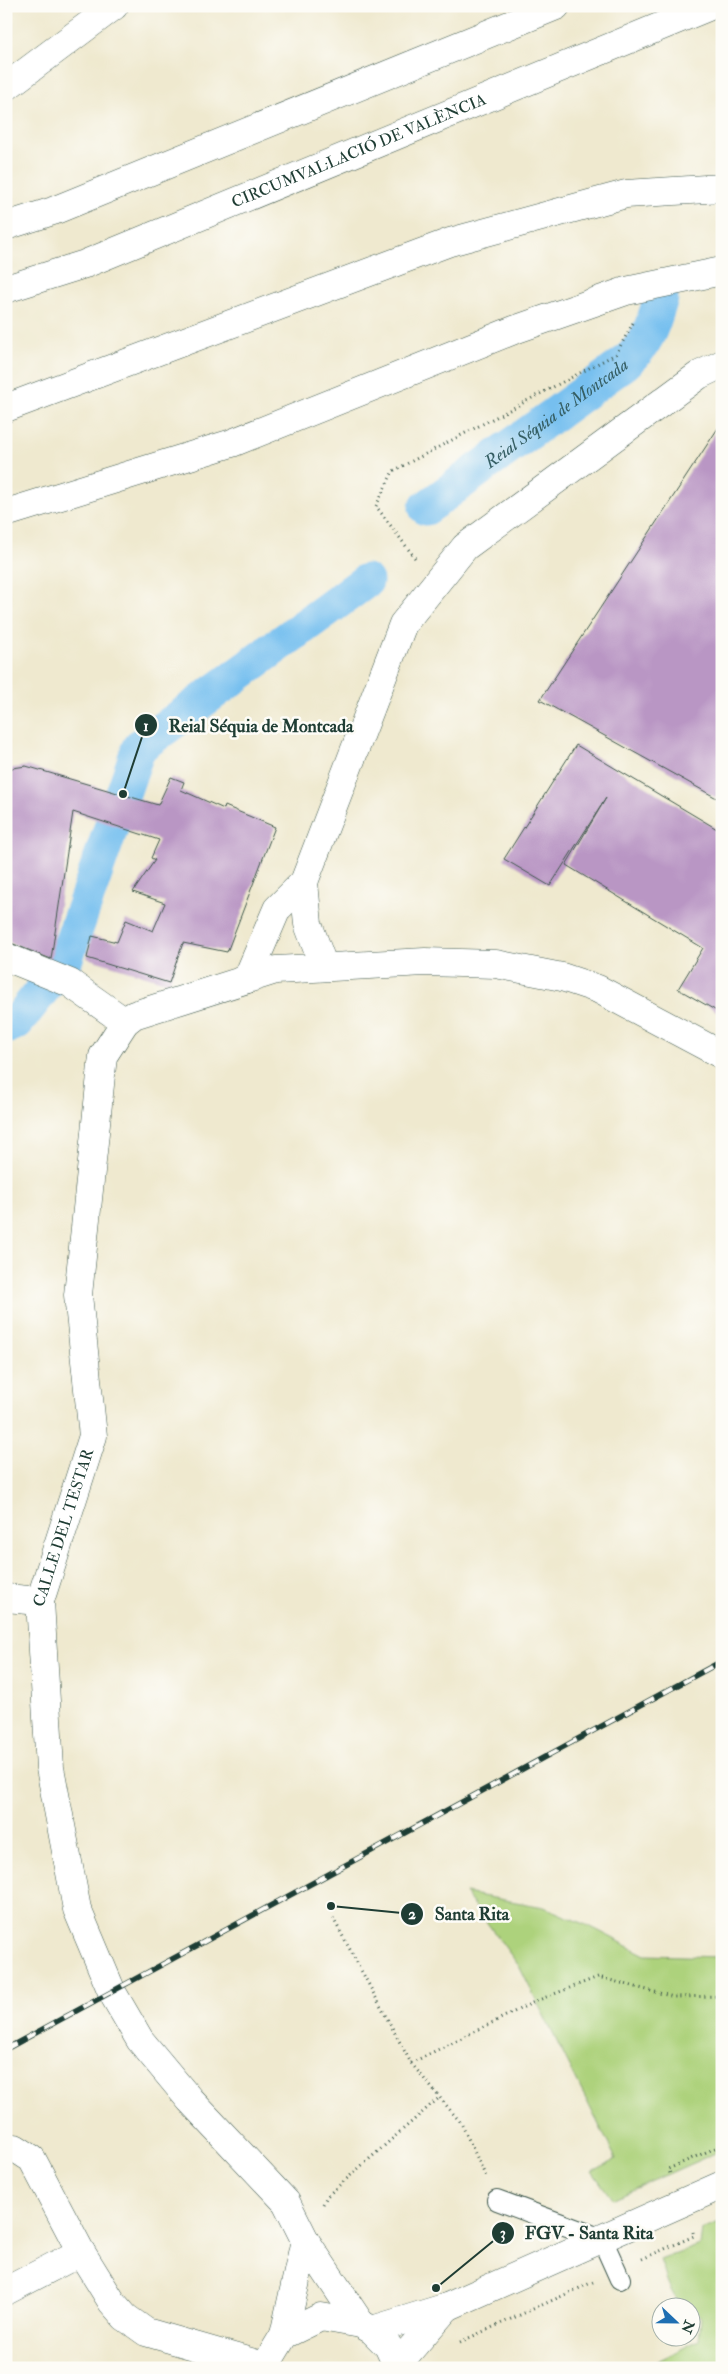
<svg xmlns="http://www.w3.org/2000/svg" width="728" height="2374" font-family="'IM FELL Double Pica',serif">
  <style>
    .green { fill: #add27c; stroke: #668858 }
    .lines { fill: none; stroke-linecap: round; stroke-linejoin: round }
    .canal { stroke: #76bfef; stroke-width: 35 }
    .building { fill: #b996c4 }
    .service-casing { stroke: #3e574b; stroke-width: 22 }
    .minor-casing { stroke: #3e574b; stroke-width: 29 }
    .tertiary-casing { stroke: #3e574b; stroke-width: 29 }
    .trunk-casing { stroke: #3e574b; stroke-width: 29 }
    .motorway-casing { stroke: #3e574b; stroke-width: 29 }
    .path { stroke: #3e574b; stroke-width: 3; stroke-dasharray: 1 4; stroke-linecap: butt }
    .service { stroke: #fff; stroke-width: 20 }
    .minor { stroke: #fff; stroke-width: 28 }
    .tertiary { stroke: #fff; stroke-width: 28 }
    .trunk { stroke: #fff; stroke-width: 28 }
    .motorway { stroke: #fff; stroke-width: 28 }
    .rail-casing { stroke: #1f3d34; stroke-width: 5.5 }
    .rail { stroke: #fdfcf7; stroke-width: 4; stroke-dasharray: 11; stroke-linecap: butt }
    .labels { text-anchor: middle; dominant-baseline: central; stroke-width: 5; stroke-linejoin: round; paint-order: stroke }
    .street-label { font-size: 16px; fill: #1f3d34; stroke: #fdfcf7 }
    .water-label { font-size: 18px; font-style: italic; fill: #355e63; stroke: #fdfcf7 }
    .leader { fill: none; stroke: #1f3d34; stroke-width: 2 }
    .callout-dot { fill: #1f3d34; stroke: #fdfcf7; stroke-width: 2 }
    .mark-label { font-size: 15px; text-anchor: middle; font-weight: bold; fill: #fff }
    .callout-label { font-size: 18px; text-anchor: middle; font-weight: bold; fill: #1f3d34; stroke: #fdfcf7; stroke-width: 5; stroke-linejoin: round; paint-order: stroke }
  </style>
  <rect width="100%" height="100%" fill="#fdfcf7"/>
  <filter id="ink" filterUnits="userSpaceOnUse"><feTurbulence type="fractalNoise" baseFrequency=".02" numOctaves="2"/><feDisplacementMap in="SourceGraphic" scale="10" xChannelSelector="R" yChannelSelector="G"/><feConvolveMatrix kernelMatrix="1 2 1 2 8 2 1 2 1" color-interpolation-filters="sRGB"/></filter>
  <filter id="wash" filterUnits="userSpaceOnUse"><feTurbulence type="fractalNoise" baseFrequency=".0096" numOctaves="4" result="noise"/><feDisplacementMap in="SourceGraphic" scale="20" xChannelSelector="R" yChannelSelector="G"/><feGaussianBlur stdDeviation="1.12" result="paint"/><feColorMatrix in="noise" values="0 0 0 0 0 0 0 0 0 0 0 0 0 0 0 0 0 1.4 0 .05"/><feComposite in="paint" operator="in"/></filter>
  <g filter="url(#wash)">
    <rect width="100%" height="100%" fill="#efe9cf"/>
    <!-- green -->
    <path class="green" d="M465,1893l79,14 49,21 52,27 77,2v193l-110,49 -20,-28 24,-12 -97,-193z
      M722,2222v146h-78l55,-28 2,-23 -10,-8 -1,-3c-19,-1 -24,-31 -30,-46l40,-15 2,-15z"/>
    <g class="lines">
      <!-- canal -->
      <g class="canal">
        <path id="s1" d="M426,508l199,-145c23,-20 27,-36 36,-65"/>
        <path d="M6,1027l11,-5 48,-61 74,-214 227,-166"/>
      </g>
    </g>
    <g id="blocks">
      <!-- building -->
      <path class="building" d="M722,422v379l-182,-101z
        M576,745l146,87v182l-44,-25 25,-41 -137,-83 40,-67 -56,88 -46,-27z
        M26,766l132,39 13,-28 13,5 -3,8 43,19 1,-3 50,21 -48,125 -44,-9 -14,40 -82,-25 5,-22 25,6 9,-22 27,11 12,-28 -32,-11 22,-32 -4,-2 8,-18 -86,-28 -22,147 -45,-18v-172z"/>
    </g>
  </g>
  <g filter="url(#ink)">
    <use href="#blocks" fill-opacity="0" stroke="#3e574b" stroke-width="1"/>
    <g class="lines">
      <defs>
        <path id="service" d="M497,2200l105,39 18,40"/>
        <g id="minor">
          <path d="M304,882l4,42 16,43"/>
          <path d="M6,957l64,26 55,39"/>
          <path d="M247,979l30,-70 27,-27 99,-258 62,-77 234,-172 23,-11"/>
          <path d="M6,1598l34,3"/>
          <path d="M6,2148h9l17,11 49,93 31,50 13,15 21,15 118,34"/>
          <path d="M6,2291l75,-39"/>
          <path id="s2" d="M361,2324l-56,-84 -19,-38 -96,-102 -50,-60 -28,-48 -35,-83 -27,-141 -10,-167 53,-165 -15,-141 25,-239 22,-34 9,-7 142,-45 149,-8 71,2 66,13 36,12 124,66"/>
          <path d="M372,2330l75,-23 275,-122"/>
          <path d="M284,2335l21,-95"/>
          <path d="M397,2365l50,-58"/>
          <path d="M264,2368l20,-33 37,-18 40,7 11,6 16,16 10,22"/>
        </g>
        <path id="tertiary" d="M6,513l226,-70 282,-113 112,-39 96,-20"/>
        <path id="trunk" d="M6,87l108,-81"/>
        <g id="motorway">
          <path d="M6,226l47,-15 503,-205"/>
          <path id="s3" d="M6,289l79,-25 625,-258"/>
          <path d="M6,408l444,-166 176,-48 96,-6"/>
        </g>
      </defs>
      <!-- service casing -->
      <use href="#service" class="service-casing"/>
      <!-- minor casing -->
      <use href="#minor" class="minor-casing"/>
      <!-- tertiary casing -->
      <use href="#tertiary" class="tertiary-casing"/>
      <!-- trunk casing -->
      <use href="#trunk" class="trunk-casing"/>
      <!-- motorway casing -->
      <use href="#motorway" class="motorway-casing"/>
      <!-- path -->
      <path class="path" d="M415,558l-39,-52 17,-35 223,-117 17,-31
        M333,1918l78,145 50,60 25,54
        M411,2063l125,-62 62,-24 76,20 48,-1
        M670,2173l-2,-4 54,-24
        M323,2204l4,-8 113,-99
        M642,2259l52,-23 -1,-4
        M460,2342l133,-60"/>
      <!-- service -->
      <use href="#service" class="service"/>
      <!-- minor -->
      <use href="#minor" class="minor"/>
      <!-- tertiary -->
      <use href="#tertiary" class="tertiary"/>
      <!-- trunk -->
      <use href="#trunk" class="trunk"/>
      <!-- motorway -->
      <use href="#motorway" class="motorway"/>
      <defs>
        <path id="rail" d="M6,2049l716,-388"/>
      </defs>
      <!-- rail casing -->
      <use href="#rail" class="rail-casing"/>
      <!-- rail -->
      <use href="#rail" class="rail"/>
    </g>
  </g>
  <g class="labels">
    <!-- street labels -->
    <g class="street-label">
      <text stroke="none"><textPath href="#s3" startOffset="379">CIRCUMVAL·LACIÓ DE VALÈNCIA</textPath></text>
      <text stroke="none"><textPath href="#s2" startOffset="895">CALLE DEL TESTAR</textPath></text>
    </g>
    <!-- water labels -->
    <g class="water-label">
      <text stroke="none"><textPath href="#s1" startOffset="161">Reial Séquia de Montcada</textPath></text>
    </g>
  </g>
  <!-- callouts -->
  <path class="leader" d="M123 794L146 725M331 1906L412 1914M436 2288L503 2233"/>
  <g class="callout-dot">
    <circle cx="123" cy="794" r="5"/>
    <circle cx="331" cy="1906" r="5"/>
    <circle cx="436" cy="2288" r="5"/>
    <circle cx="146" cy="725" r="12"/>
    <circle cx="412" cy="1914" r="12"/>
    <circle cx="503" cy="2233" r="12"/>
  </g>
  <g class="mark-label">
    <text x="146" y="731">1</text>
    <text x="412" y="1919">2</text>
    <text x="503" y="2238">3</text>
  </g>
  <g class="callout-label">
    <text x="261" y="732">Reial Séquia de Montcada</text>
    <text x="472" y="1920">Santa Rita</text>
    <text x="589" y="2239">FGV - Santa Rita</text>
  </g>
  <!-- margin -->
  <rect width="728" height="2374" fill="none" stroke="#fdfcf7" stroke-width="25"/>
  <!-- north arrow -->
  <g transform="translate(676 2322) rotate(112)"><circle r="24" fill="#fdfcf7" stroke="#a4b0a9"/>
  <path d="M0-4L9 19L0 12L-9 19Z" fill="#1f6fb2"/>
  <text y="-8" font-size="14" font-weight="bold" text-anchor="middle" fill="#1f3d34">N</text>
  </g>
</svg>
